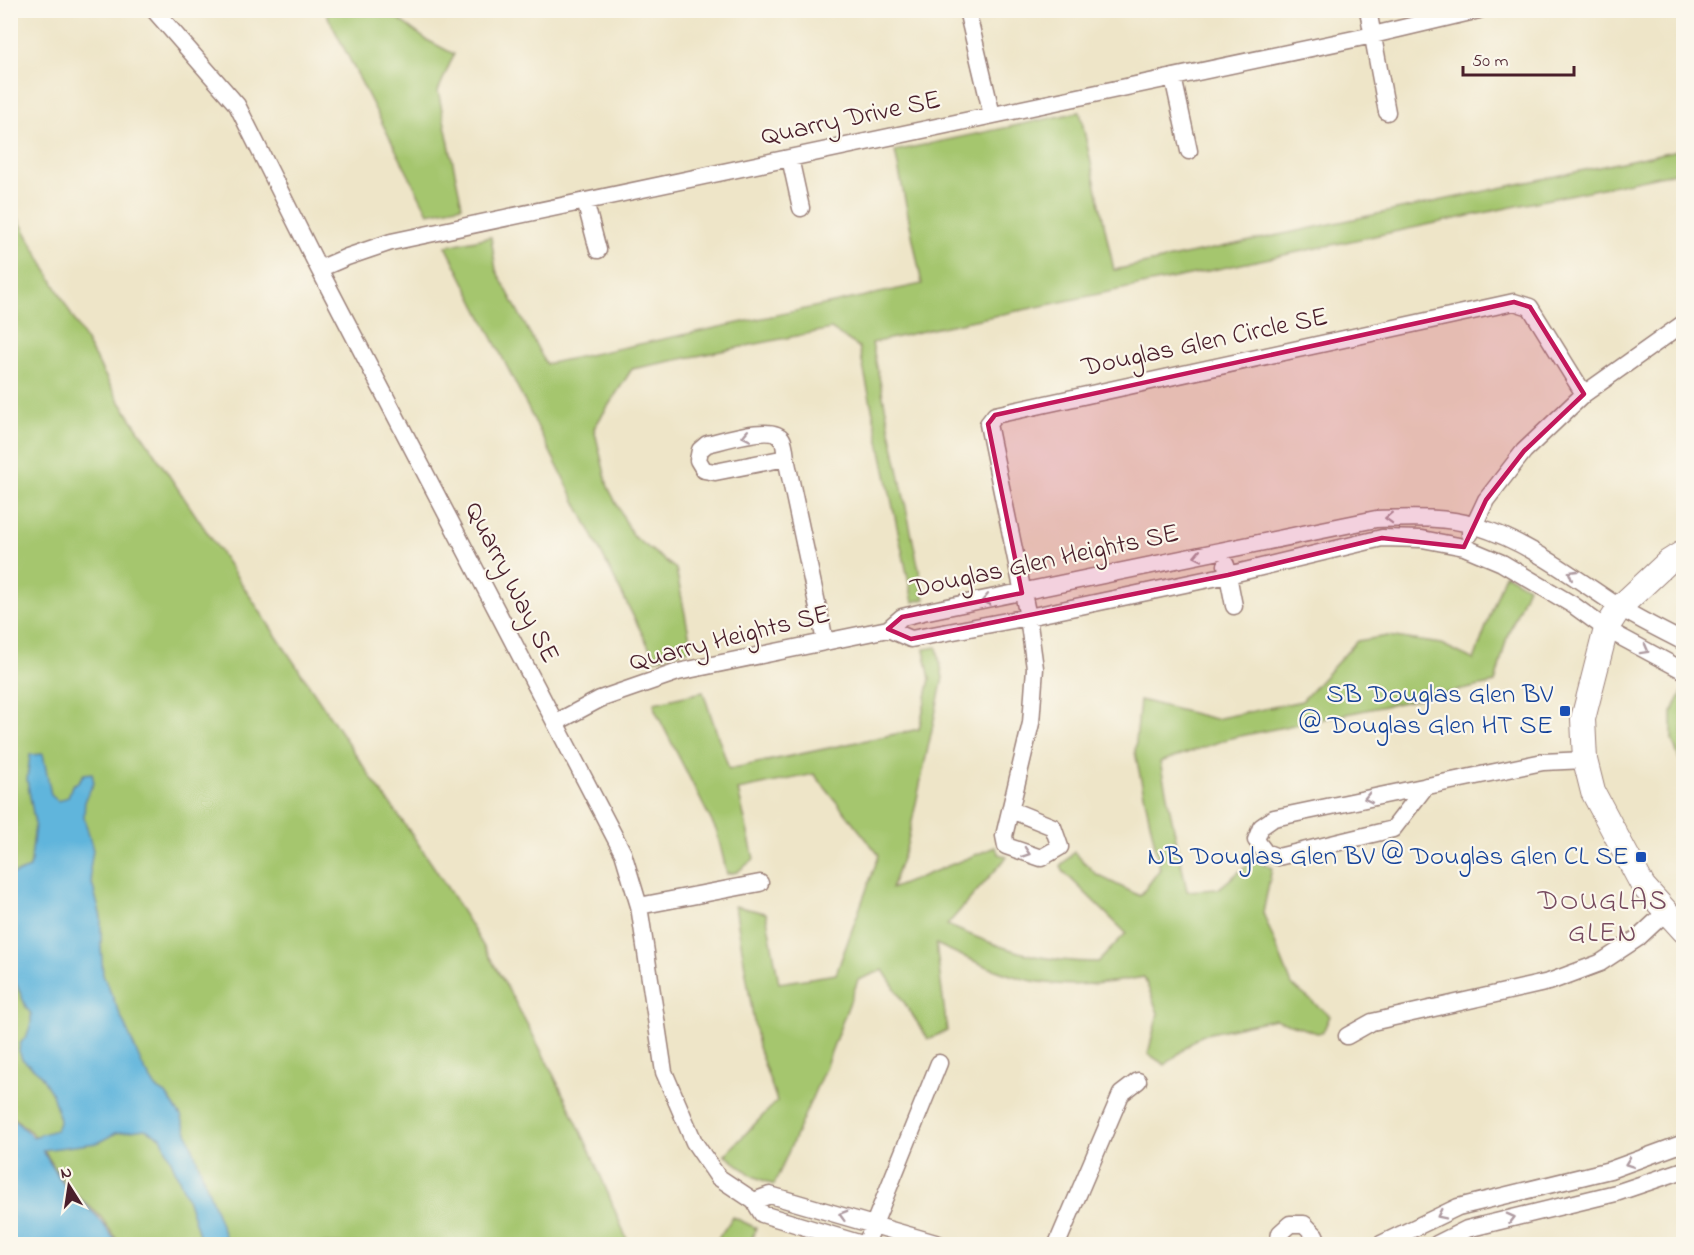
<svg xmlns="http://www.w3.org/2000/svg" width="1694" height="1255" font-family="'Indie Flower',sans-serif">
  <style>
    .green { fill: #a5c66e; stroke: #78724c; stroke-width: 1.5 }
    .water { fill: #60b5dc; stroke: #556a84; stroke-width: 1.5 }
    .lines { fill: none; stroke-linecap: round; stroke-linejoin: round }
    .street-casing { stroke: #9c827a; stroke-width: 19 }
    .secondary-casing { stroke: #9c827a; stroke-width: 26 }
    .street { stroke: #fff; stroke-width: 16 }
    .secondary { stroke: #fff; stroke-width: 24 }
    .oneway { stroke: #ae9aa0 }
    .marked { fill: #c2185b; fill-opacity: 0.2; stroke: #c2185b; stroke-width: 4.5; stroke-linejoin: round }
    .transit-dot { fill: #1a4fb4; stroke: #fbf7ec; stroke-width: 2 }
    .labels { text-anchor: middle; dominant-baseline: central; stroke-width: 4.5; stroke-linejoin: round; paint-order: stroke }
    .street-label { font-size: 27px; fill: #4a1f2b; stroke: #fbf7ec }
    .transit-label { font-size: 27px; fill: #164399; stroke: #fbf7ec; text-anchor: end }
    .neighbourhood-label { font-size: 28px; letter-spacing: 1.5px; fill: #774b5f; stroke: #fbf7ec }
  </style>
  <rect width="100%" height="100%" fill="#fbf7ec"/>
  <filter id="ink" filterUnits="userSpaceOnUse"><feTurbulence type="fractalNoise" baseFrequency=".0167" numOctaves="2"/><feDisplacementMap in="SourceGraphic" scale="12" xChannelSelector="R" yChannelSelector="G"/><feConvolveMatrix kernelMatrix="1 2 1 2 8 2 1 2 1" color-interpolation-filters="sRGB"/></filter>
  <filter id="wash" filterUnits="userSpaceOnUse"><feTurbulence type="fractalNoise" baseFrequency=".008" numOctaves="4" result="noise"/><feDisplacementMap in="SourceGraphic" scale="24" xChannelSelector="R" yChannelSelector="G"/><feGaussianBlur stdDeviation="1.35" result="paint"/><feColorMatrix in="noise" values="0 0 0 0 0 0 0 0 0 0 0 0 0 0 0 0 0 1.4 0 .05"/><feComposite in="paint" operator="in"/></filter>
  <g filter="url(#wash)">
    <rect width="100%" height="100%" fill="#eee5c8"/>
    <!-- green -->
    <path class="green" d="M325,11h62l40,29 27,14 -16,37 24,115 -34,7z
      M1080,112l34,158 569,-121v22l-751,158 -60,14 53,256 -12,3 -54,-255 -28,-18 -199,40 -38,59 14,59 25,49 43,33 16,80 -37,10 -209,-413 45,-9 5,33 50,94 376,-80 -27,-133z
      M10,204l108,195 254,380c84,112 154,234 213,361 16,34 29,70 44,104h-509l-20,-28 -35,-32 -31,-49 -23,-20z
      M1505,574l23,13 -21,50 -12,46 -264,55 -71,24 27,129 31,-2 37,-30 17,9 -9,45 29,72 38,31 -7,16 -6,1 -42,-14 -74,16 -36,30 -17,-11 10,-41 -14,-36c-37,7 -74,11 -111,4 -34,-7 -66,-23 -97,-37l11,87 -19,8 -45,-69 -25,10 -33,88 -51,117 -21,-9 -28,-21 52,-54 -19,-54 -23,-141 31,7 13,70 57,-9 43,-119 -65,-81 -76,16 16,69 -17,13 -10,2 -10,-42 -62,-122 -1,-7 49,-11 26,77 190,-40 11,-50 -6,-30 13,-2 6,31 -36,167 -16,44 104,-42 4,7 8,3 -60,68c56,24 89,37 151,37l28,-29 -63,-62 -2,-5 13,-14 23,23 43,21 20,-27 -25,-117 5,-52 75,19 87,-18 55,-60 31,-5 53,8 33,16z
      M1683,691v77l-11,-28v-28z
      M733,1217l23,11 -6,16h-36z"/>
    <!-- water -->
    <path class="water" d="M43,754l8,41 7,6 10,-4 4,-12 6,-3 6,-8 8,-1 2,10 -9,16 -1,18 9,33 -3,19 2,14 9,34v30l2,28 40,92 13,21 10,6 15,22 47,128h-26l-15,-46 -26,-61 -16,-8 -29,4 -19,10 -55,7 22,35 34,32 20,27h-107v-127l22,20 23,-7 4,-10 -8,-26 -12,-20 -18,-15 -3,-8 1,-7 7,-9 4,-11v-10l-5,-7 -15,-36v-96l19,-7 5,-44 -8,-44 3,-25z"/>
  </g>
  <g filter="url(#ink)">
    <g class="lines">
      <defs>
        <path id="street" d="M154,10l83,95 82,164 304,584 16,53 25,166 30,70 24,35 36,24 8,13 100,30
          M967,10l25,105
          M1368,10l19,102
          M1173,77l16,74
          M790,158l11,50
          M585,201l13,49
          M319,269l28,-12 44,-15 982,-207 106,-25
          M786,458l-71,14 -11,-2 -6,-10 2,-10 7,-6c15,-3 66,-20 75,-5 3,5 3,14 4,19l39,183
          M1470,534l16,-34 38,-49 60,-57 100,-71
          M1226,565l8,41
          M1684,642c-22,-11 -44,-22 -65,-35 -46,-30 -90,-65 -143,-81 -30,-10 -68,-8 -100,-7l-453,93 -21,5 -14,12 23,10 117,-22 200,-42 154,-37 40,1 42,8 38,16 71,42 33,24 78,42
          M555,723l45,-24 78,-27 210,-43
          M1426,786l-33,43 -115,28 -13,-5 -9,-12 5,-13 13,-9 269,-56 42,-2
          M1011,810l42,17 7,20 -19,11 -35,-12 -2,-10 27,-113 4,-55 -7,-51 -40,-193 7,-9 519,-113 16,5 54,87
          M639,906l121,-23
          M1347,1036l25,-14 177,-40 51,-19 38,-25 29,-27
          M754,1201l16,-6 169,49
          M866,1244l73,-181
          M1057,1244l64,-150 17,-13
          M1278,1244l2,-11 10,-9h14l11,11 4,9
          M1381,1244l77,-37 152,-37 74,-27
          M1437,1244l30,-15 149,-36 68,-23"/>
        <path id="secondary" d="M1684,552l-16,10 -48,45 -14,22 -23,90 2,41 8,32 50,94 41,45"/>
      </defs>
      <!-- street casing -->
      <use href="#street" class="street-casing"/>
      <!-- secondary casing -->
      <use href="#secondary" class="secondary-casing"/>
      <!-- street -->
      <use href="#street" class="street"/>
      <!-- secondary -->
      <use href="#secondary" class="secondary"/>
    </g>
    <!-- one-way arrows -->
    <defs><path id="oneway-chevron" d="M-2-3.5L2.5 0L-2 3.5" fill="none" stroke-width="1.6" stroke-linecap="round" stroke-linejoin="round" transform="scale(1.5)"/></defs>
    <g class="oneway">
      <use href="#oneway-chevron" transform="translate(746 436) rotate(168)"/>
      <use href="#oneway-chevron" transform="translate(1389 518) rotate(178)"/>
      <use href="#oneway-chevron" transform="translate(1198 556) rotate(168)"/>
      <use href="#oneway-chevron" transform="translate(1572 574) rotate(-149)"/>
      <use href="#oneway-chevron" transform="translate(986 600) rotate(169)"/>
      <use href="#oneway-chevron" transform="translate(1645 650) rotate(29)"/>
      <use href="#oneway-chevron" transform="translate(1368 798) rotate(168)"/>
      <use href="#oneway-chevron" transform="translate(1026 853) rotate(19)"/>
      <use href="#oneway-chevron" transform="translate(1629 1163) rotate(160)"/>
      <use href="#oneway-chevron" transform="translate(843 1215) rotate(-164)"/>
      <use href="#oneway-chevron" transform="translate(1441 1215) rotate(154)"/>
      <use href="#oneway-chevron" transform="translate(1511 1218) rotate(-14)"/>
    </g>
  </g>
  <!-- marked area -->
  <path class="marked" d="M1514,302l16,5 54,87 -60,57 -38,49 -22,47 -82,-9 -154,37 -317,64 -23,-10 14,-12 120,-24 -34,-169 7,-9z"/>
  <!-- markers -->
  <g class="transit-dot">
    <rect x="1559" y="705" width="12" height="12" rx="3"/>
    <rect x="1635" y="851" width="12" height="12" rx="3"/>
  </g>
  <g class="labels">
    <!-- street labels -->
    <g class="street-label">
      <text transform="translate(851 119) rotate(-12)">Quarry Drive SE</text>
      <text transform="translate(1205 343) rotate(-12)">Douglas Glen Circle SE</text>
      <text transform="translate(1045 562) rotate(-12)">Douglas Glen Heights SE</text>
      <text transform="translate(511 583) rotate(63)">Quarry Way SE</text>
      <text transform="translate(730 639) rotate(-14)">Quarry Heights SE</text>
    </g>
    <!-- transit labels -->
    <g class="transit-label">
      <text x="1553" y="695">SB Douglas Glen BV<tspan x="1553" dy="31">@ Douglas Glen HT SE</tspan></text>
      <text x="1629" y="857">NB Douglas Glen BV @ Douglas Glen CL SE</text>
    </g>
    <!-- neighbourhood labels -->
    <g class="neighbourhood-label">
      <text x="1603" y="902">DOUGLAS<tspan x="1603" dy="32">GLEN</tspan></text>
    </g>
  </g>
  <!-- margin -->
  <rect width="1694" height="1255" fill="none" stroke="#fbf7ec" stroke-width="36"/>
  <!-- north arrow -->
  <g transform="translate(69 1186) rotate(348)" stroke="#fbf7ec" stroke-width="4.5" paint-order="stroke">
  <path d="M0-4.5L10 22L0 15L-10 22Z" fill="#4a1f2b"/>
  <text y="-9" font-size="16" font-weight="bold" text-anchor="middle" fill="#4a1f2b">N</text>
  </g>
  <!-- scale -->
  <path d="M1463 66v9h111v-9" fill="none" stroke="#4a1f2b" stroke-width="3"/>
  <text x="1472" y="66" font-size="18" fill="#4a1f2b" stroke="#fbf7ec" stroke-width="4.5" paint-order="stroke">50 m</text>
</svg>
